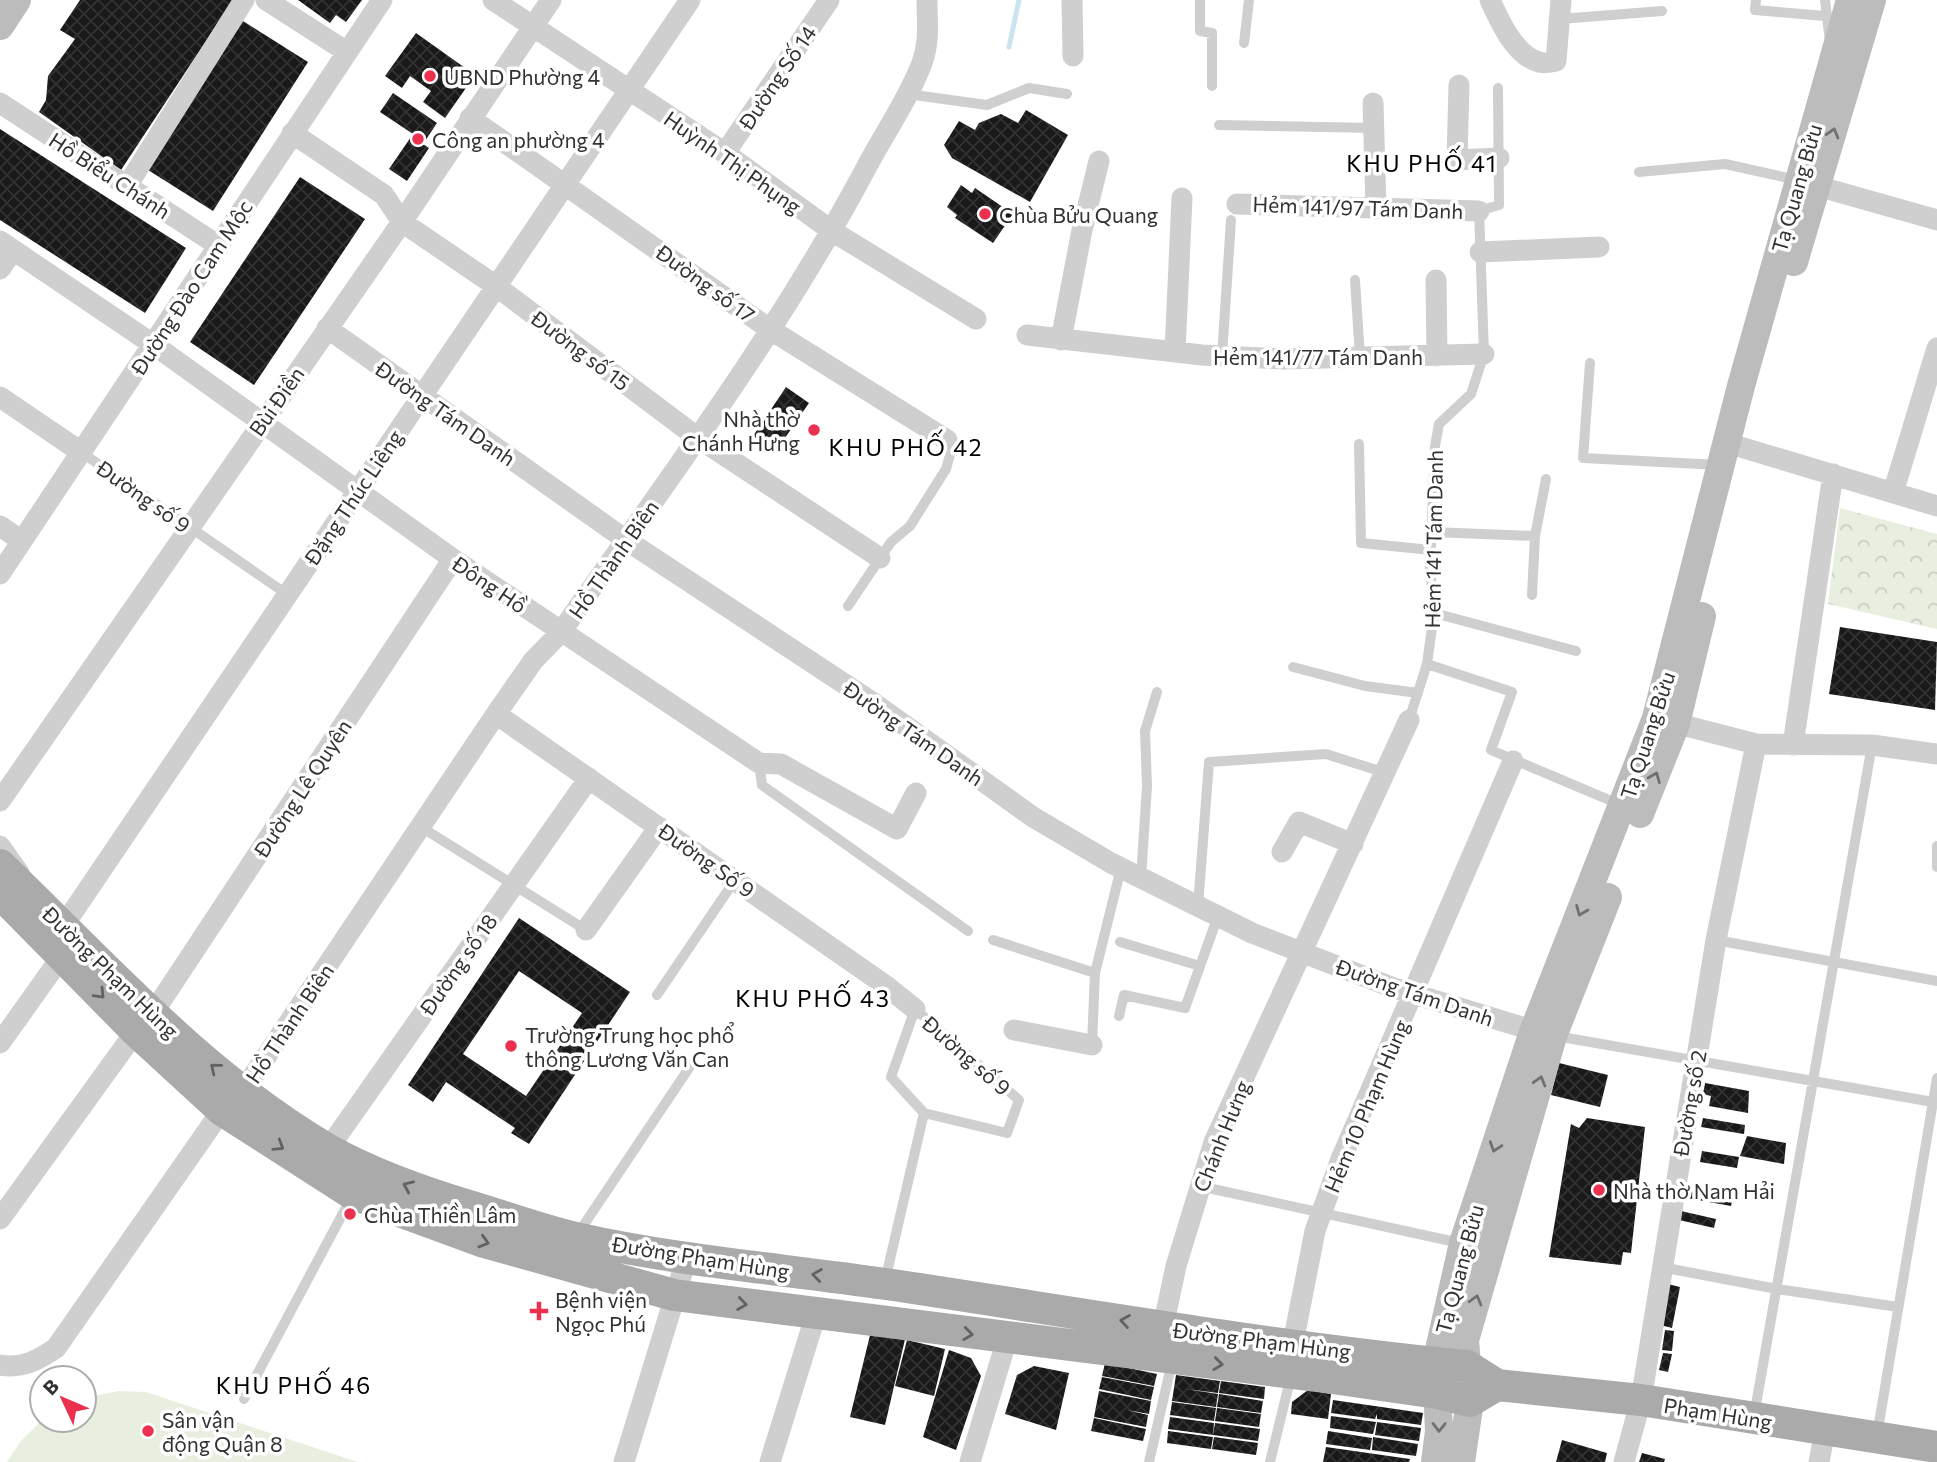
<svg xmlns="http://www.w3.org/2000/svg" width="1937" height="1462" font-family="Commissioner,sans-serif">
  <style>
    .forest { fill: url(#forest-crowns) }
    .garden { fill: #e9efe0 }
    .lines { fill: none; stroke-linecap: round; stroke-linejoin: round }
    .stream { stroke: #cce4ef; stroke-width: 5 }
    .building { fill: url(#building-cross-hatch); fill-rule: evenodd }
    .lane { stroke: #cfcfcf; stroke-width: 10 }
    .street { stroke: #cfcfcf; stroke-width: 21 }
    .secondary { stroke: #bcbcbc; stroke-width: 28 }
    .primary { stroke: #aaa; stroke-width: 32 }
    .oneway { stroke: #707070 }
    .oneway2 { stroke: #626262 }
    .poi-dot { fill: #ec3050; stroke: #fff; stroke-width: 2.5 }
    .labels { text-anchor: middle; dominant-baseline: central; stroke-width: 7; stroke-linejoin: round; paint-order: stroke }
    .poi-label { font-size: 21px; fill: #323232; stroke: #fff; text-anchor: start }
    .street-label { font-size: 21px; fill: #323232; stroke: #fff }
    .neighbourhood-label { font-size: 23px; letter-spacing: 2px; fill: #000; stroke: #fff }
  </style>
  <defs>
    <pattern id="forest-crowns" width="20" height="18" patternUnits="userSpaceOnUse" patternTransform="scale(1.75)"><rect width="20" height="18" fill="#e9efe0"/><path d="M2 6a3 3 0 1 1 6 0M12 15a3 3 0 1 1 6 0" fill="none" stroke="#c8cdc1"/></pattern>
    <pattern id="building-cross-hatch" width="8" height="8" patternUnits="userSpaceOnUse" patternTransform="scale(1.75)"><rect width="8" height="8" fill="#191919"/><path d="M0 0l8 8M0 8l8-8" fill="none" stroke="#323232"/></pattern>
  </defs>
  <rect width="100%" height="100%" fill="#fff"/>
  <!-- forest -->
  <path class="forest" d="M1840,508l97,26v95l-109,-25z"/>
  <!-- garden -->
  <path class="garden" d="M118,1391l28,1 212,70h-351l13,-20 22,-22h42v-22z"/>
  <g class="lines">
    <!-- stream -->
    <path class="stream" d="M1009,47l10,-47"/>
  </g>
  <!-- building -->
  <path class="building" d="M80,0h153l-112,170 -82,-58 7,-12 2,-24 27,-37 -15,-9z
    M298,0h64l-16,22 -10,-7 -6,8z
    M243,21l65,41 -95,149 -65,-41z
    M416,33l59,42 -30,43 -22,-16 8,-11 -21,-15 -8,12 -17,-12z
    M393,93l44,30 -14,21 6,4 -22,33 -18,-12 24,-35 -33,-22z
    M1026,110l42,25 -38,67 -78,-44 -8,-13 15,-24 16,9 4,-7 22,-9 17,9z
    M0,129l186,119 -41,65 -145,-93z
    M300,177l65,42 -111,166 -64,-43z
    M961,185l11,8 3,-5 38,26 -20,29 -38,-25 2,-3 -10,-8z
    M786,387l23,16 -33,48 -23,-15z
    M1840,627l97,15 -2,68 -106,-16z
    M519,918l111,74 -101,152 -18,-11 4,-5 -69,-46 -13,20 -25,-17zM519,971l63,42 -56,83 -63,-42z
    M1559,1063l49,12 -8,32 -49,-12z
    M1705,1083l44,8 -1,22 -39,-7 2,-10 -8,-2z
    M1587,1118l58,9 -14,126 -8,-1 -2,13 -72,-8 22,-133 8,4z
    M1703,1118l42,7 -1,9 -43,-7z
    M1747,1136l39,7 -2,21 -44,-8z
    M1702,1151l37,6 -2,11 -37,-6z
    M1689,1188l44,8 -2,10 -44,-8z
    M1681,1211l35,8 -2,9 -35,-8z
    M1668,1284l12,3 -8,41 -12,-3z
    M872,1327l34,8 -21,90 -35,-8z
    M1665,1330l9,1 -2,20 -10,-1z
    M907,1340l38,9 -11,47 -39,-10z
    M949,1350l22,8 10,18 -25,74 -33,-13z
    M1663,1353l9,1 -4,18 -9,-2z
    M1105,1363l52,11 -3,12 -52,-10z
    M1034,1366l35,7 -13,57 -51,-16 12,-39z
    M1176,1375l44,6 -2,12 -32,-4 32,5 -2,13 -44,-6z
    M1102,1377l52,10 -3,13 -52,-11z
    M1221,1381l44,6 -1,12 -45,-6z
    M1308,1390l23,4 -3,25 -37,-5 1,-12z
    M1099,1391l52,10 -2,13 -22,-4 21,5 -2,12 -52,-10z
    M1219,1394l44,7 -2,12 -44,-6z
    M1333,1400l90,13 -2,12 -44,-6v-5l-2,5 -44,-6z
    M1172,1402l44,6 -2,13 -44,-6z
    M1217,1408l44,6 -2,13 -44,-6z
    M1331,1416l45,6 -3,12 -43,-6z
    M1170,1417l44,6 -1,12 -45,-6z
    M1094,1418l52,11 -3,12 -52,-10z
    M1377,1422l44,6 -2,13 -44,-6z
    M1215,1423l45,6 -2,12 -45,-6z
    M1168,1431l45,6 -2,12 -44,-6z
    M1328,1431l44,7 -2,12 -44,-6z
    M1214,1437l44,6 -2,12 -44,-6z
    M1373,1437l45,7 -2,12 -44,-6z
    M1562,1440l45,13 -2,9h-49z
    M1326,1447l84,12 -1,3h-86z
    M1642,1453l23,6 -1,3h-25z"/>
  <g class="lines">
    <!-- lane -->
    <path class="lane" d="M1200,0v31l12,2v53
      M1756,0l-1,10 70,6
      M1825,0l5,42
      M1560,19l102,-8
      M1244,43l5,-43
      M907,94l80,11 42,-17 38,6
      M1219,125l154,3
      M1639,172l86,-8 72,16
      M1355,280l5,77
      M1222,356l9,-136
      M1590,363l-7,95 137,7
      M1359,444l2,99 70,7
      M81,452l207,143
      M1432,532l103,4
      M1532,595l3,-59 11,-57
      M848,606l43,-64 19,-16 36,-57 4,-14 -3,-15
      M1434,613l142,38
      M1427,664l85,28 -21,58 130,55
      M1293,667l72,19 53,7
      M1409,720l18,-56 7,-51 -4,-46 5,-121 4,-22 32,-30 13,-40 -5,-143 20,-6 -1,-117
      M759,763l3,22 206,146
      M421,827l165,103
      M1937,846v21
      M1141,878l6,-92 -2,-55 12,-39
      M1198,906l11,-144 117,-8 60,19
      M993,940l102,33
      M1716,940l221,41
      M1120,942l80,24
      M657,995l78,-115
      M1119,1016l5,-21 61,13 33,-92
      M1556,1036l377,66
      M1092,1045l3,-72 26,-105
      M1199,1186l261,57
      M577,1235l114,-170
      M1661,1267l116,22 121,18
      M885,1281l39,-168 -33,-36 24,-68 104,91 -12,33 -83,-20
      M244,1399l107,-201
      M1754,1416l118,-671
      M1877,1435l60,-357
      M1149,1462l23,-100
      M1270,1462l21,-86"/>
    <!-- street -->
    <path class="street" d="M266,0l81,52
      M493,0l232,153 107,78 144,88
      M1072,0l1,56
      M1490,0c9,20 25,56 49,62 5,2 12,0 17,-1l5,-61
      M1459,85l-2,75 42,-2
      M0,103l219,143
      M1373,103l3,106
      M470,118l301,212 176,110
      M292,133l92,62 18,27 94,64 202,152 182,120
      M725,153l104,-153
      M1803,182l134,38
      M127,186l117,-186
      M1237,204l242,7
      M0,241l154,104 299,214 306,204 22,1 116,65 19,-36
      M1480,252l119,-5
      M0,269l13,-19
      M1436,280l1,76
      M327,328l299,212 249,164 158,113 78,46 141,70 142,55 154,47
      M1027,335l175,20 81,4 201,-5
      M1061,340l21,-110 17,-69
      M1175,352l7,-154
      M0,397l81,55
      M1727,443l210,63
      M1893,493l44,-145
      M0,526l22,15
      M0,574l382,-574
      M496,714l389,271 30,24
      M1663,720l93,24 116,1 65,9
      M1793,745l40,-271
      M0,801l402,-579 149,-222
      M0,846l19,27
      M1282,852l17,-30 54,22
      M64,925l626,-925
      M586,930l73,-103
      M151,1016l302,-457
      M1014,1030l78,15
      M0,1043l62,-87
      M243,1091l253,-377 37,-53 28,-29c106,-151 217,-299 304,-462 18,-35 43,-70 57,-107 8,-22 5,-41 5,-63
      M328,1149l261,-371
      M0,1219l136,-188
      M1163,1327l13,-61 38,-124 195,-422
      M1293,1343l22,-112 26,-72 172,-398
      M0,1365c23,4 38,-5 56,-17l166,-238
      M624,1462l63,-205
      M770,1462l46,-148
      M970,1462l37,-123
      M1624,1462l17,-62 75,-460 40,-196
      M1819,1462l6,-31"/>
    <!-- secondary -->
    <path class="secondary" d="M0,26l17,-26
      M1794,262l78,-262
      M1640,814l36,-90 26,-108
      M1435,1462l4,-31 -3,-68 27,-120 70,-211 123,-314 85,-332 109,-386
      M1461,1462l9,-61 -5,-61 88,-304 55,-139"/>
    <!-- primary -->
    <path class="primary" d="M0,865c104,100 201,210 327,284 46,26 98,44 149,59 33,10 66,22 100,30 102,23 207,31 310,46 194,29 387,63 581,82l30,19 144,15 296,47
      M8,901l128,130 86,79 131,84 128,47 193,54 658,83 105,15 33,8 27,-16"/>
  </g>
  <!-- one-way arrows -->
  <defs><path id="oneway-chevron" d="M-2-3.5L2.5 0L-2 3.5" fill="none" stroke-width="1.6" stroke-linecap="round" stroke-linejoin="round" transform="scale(1.75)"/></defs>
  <g class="oneway">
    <use href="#oneway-chevron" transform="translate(1833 133) rotate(-74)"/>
    <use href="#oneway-chevron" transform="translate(1655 777) rotate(-68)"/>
    <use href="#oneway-chevron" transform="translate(1581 911) rotate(112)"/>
    <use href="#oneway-chevron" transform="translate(1540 1081) rotate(-74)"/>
    <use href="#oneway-chevron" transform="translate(1495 1147) rotate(108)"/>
    <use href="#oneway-chevron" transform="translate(1476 1300) rotate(-74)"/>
    <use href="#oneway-chevron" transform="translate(1439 1427) rotate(91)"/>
  </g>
  <g class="oneway2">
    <use href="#oneway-chevron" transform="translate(100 994) rotate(46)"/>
    <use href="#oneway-chevron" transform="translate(215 1068) rotate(-141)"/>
    <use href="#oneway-chevron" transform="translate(279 1146) rotate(32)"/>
    <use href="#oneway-chevron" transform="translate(408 1186) rotate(-156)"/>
    <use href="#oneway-chevron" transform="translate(484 1242) rotate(17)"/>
    <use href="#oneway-chevron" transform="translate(817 1275) rotate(-172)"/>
    <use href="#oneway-chevron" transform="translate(742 1304) rotate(8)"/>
    <use href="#oneway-chevron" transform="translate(1125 1321) rotate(-171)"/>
    <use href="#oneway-chevron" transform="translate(968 1334) rotate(7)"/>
    <use href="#oneway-chevron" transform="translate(1218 1364) rotate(7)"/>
  </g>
  <!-- markers -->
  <g class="poi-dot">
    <circle cx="430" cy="76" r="7"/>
    <circle cx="418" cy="139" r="7"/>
    <circle cx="985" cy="214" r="7"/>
    <circle cx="814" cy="430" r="7"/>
    <circle cx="511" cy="1046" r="7"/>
    <circle cx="1599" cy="1190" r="7"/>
    <circle cx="350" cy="1214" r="7"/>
    <path d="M535.5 1300.5h7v7h7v7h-7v7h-7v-7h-7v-7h7z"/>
    <circle cx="148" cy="1431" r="7"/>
  </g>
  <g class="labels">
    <!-- poi labels -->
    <g class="poi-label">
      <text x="444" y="76">UBND Phường 4</text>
      <text x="432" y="139">Công an phường 4</text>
      <text x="999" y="214">Chùa Bửu Quang</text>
      <text x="800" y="418" text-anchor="end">Nhà thờ<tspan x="800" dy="24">Chánh Hưng</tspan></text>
      <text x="525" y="1034">Trường Trung học phổ<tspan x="525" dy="24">thông Lương Văn Can</tspan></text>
      <text x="1613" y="1190">Nhà thờ Nam Hải</text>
      <text x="364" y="1214">Chùa Thiền Lâm</text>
      <text x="555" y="1299">Bệnh viện<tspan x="555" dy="24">Ngọc Phú</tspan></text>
      <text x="162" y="1419">Sân vận<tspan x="162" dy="24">động Quận 8</tspan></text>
    </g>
    <!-- street labels -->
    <g class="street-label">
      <text transform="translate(777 77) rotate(-56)">Đường Số 14</text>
      <text transform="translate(733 162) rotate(35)">Huỳnh Thị Phụng</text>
      <text transform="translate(110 175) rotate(33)">Hồ Biểu Chánh</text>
      <text transform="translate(1796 188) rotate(-74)">Tạ Quang Bửu</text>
      <text transform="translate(1358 207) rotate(2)">Hẻm 141/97 Tám Danh</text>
      <text transform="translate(706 283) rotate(36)">Đường số 17</text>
      <text transform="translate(191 287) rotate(-57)">Đường Đào Cam Mộc</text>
      <text transform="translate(581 350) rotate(37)">Đường số 15</text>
      <text x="1318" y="356">Hẻm 141/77 Tám Danh</text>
      <text transform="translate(276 401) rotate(-55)">Bùi Điền</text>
      <text transform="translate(446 413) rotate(35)">Đường Tám Danh</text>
      <text transform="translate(144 496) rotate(35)">Đường số 9</text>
      <text transform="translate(353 497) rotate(-56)">Đặng Thúc Liêng</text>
      <text transform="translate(1433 539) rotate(-89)">Hẻm 141 Tám Danh</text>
      <text transform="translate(613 559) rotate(-55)">Hồ Thành Biên</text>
      <text transform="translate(490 584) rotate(34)">Đông Hồ</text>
      <text transform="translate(914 733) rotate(35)">Đường Tám Danh</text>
      <text transform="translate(1647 735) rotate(-72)">Tạ Quang Bửu</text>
      <text transform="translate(302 788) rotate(-57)">Đường Lê Quyên</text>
      <text transform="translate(707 860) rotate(35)">Đường Số 9</text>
      <text transform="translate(458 964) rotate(-55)">Đường số 18</text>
      <text transform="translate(111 972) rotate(44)">Đường Phạm Hùng</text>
      <text transform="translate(1415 992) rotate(19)">Đường Tám Danh</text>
      <text transform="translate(289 1023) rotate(-56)">Hồ Thành Biên</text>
      <text transform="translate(967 1055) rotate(41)">Đường số 9</text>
      <text transform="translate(1689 1103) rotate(-80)">Đường số 2</text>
      <text transform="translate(1366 1106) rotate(-67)">Hẻm 10 Phạm Hùng</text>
      <text transform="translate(1221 1136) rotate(-68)">Chánh Hưng</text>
      <text transform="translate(701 1257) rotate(9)">Đường Phạm Hùng</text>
      <text transform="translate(1459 1269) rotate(-75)">Tạ Quang Bửu</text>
      <text transform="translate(1262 1340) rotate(7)">Đường Phạm Hùng</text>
      <text transform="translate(1718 1413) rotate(9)">Phạm Hùng</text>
    </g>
    <!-- neighbourhood labels -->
    <g class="neighbourhood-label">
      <text x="1422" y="163">KHU PHỐ 41</text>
      <text x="906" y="447">KHU PHỐ 42</text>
      <text x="813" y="998">KHU PHỐ 43</text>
      <text x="294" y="1385">KHU PHỐ 46</text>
    </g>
  </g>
  <!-- north arrow -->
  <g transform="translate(63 1399) rotate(314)"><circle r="33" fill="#ffffff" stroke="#adadad" stroke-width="2"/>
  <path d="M0-5L12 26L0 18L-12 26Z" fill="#ec3050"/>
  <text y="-10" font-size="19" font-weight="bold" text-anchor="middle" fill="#323232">B</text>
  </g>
</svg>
